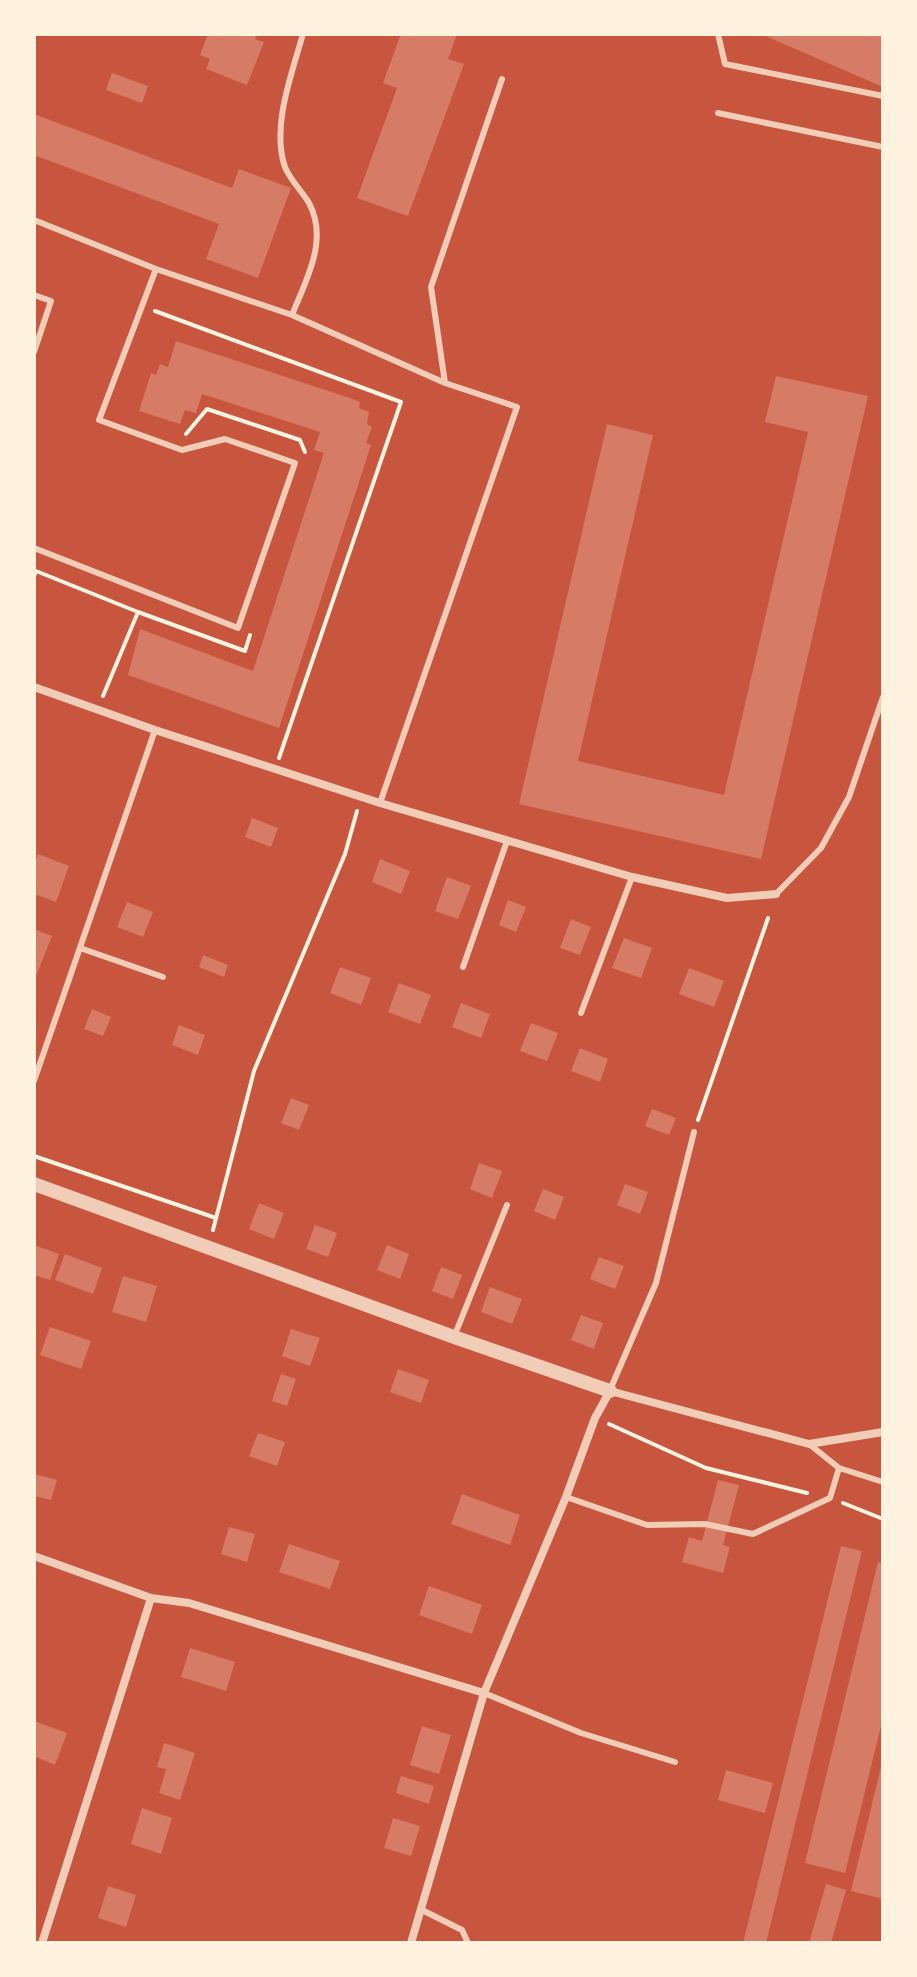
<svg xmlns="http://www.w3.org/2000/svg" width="917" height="1977" font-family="'Noto Sans',sans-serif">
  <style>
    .building { fill: #d67c66 }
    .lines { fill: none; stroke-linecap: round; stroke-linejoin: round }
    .path { stroke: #fff3e0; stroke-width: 4 }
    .service { stroke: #f1ccb7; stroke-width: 6 }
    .minor { stroke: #f1ccb7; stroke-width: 8 }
    .tertiary { stroke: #f1ccb7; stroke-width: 14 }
  </style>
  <rect width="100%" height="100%" fill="#c8553d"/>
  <!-- building -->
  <path class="building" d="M208,34h49l-2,5 9,3 -17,43 -41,-16 4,-10 -10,-4z
    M401,34h56l-9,25 16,5 -56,152 -51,-18 40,-110 -14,-5z
    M761,34h122v53z
    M112,73l36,13 -6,17 -36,-13z
    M34,114l198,74 7,-19 52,19 -33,90 -52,-19 13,-35 -185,-69z
    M176,341l174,57 10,4 -1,6 10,4 -2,12 5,3 -6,16 5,2 -92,283 -151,-53 12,-46 113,42 71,-218 -10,-3 6,-18 -118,-38 -6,19 -11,-3 -5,14 -41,-13 12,-38 5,2 4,-11 8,3z
    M776,376l92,20 -107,463 -242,-55 88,-380 46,11 -75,326 146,34 84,-363 -43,-10z
    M252,818l26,10 -7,19 -26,-10z
    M38,854l31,12 -13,36 -22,-8v-29z
    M380,859l30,12 -9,23 -29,-12z
    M447,877l24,9 -13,33 -23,-8z
    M508,900l18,7 -10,25 -17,-7z
    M127,902l26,10 -10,25 -26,-10z
    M571,919l20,8 -11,28 -20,-7z
    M34,929l18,7 -18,45z
    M624,938l28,10 -11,30 -29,-10z
    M203,955l25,10 -4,12 -25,-10z
    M340,967l31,11 -10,27 -31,-12z
    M689,968l35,13 -10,26 -35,-13z
    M399,983l32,12 -11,29 -32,-12z
    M461,1003l29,11 -9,24 -29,-11z
    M92,1009l19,8 -8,19 -19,-7z
    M531,1023l27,10 -11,28 -27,-10z
    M179,1025l26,10 -7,20 -26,-10z
    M580,1048l28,11 -8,23 -29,-11z
    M291,1098l18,7 -10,25 -18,-7z
    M652,1109l24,9 -7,17 -24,-9z
    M479,1163l23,8 -10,27 -22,-9z
    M625,1184l23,8 -8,22 -23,-9z
    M543,1189l21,8 -9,23 -21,-9z
    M259,1203l25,10 -10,26 -25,-10z
    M315,1225l22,8 -9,24 -22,-8z
    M34,1245l25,9 -9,26 -16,-5z
    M387,1245l22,9 -9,25 -23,-9z
    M65,1254l37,14 -9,26 -38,-14z
    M599,1257l25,9 -9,23 -25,-10z
    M441,1267l21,8 -9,24 -21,-8z
    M123,1276l34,10 -11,36 -34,-10z
    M490,1287l32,12 -10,25 -31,-12z
    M581,1315l22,8 -9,26 -23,-9z
    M50,1327l41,14 -10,28 -41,-14z
    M291,1329l29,9 -10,28 -28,-10z
    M398,1369l31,11 -8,23 -31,-11z
    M281,1374l15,5 -9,27 -15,-5z
    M258,1433l27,9 -8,24 -28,-10z
    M35,1474l22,6 -6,20 -17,-4z
    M718,1480l21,5 -16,60 7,2 -7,26 -41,-11 7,-25 13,4z
    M462,1494l58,21 -10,30 -59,-21z
    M229,1527l26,7 -8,28 -26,-8z
    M289,1544l51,17 -10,28 -51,-17z
    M841,1546l21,5 -96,392h-23z
    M878,1562l5,2v154l-38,155 -40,-10z
    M429,1586l53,19 -10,29 -53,-19z
    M190,1648l45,14 -9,29 -45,-14z
    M34,1721l33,12 -12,32 -21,-9z
    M422,1726l29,9 -12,39 -29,-9z
    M164,1743l31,10 -15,47 -21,-7 7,-24 -9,-2z
    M882,1763h1v136l-32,-8z
    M726,1770l47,13 -8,30 -47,-13z
    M401,1776l33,10 -5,18 -33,-11z
    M142,1808l30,10 -11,36 -30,-10z
    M393,1818l27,8 -9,30 -27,-8z
    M826,1884l20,6 -15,53h-22z
    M108,1886l28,9 -10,32 -28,-9z"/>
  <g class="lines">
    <!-- path -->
    <path class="path" d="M155,311l246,91 -122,356
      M186,434l21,-25 93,31 5,12
      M34,576l2,-5 102,41
      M103,696l35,-84 107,39 5,-16
      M698,1120l70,-202
      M34,1156l182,62
      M213,1230l41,-159 91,-217 12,-43
      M609,1424l97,44 101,25
      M843,1503l40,16"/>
    <!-- service -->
    <path class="service" d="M718,34l7,30 158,32
      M718,113l165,34
      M34,220l122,49 136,46 153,68 72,24 -137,396
      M34,295l17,6 -17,51
      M292,315c14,-35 37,-75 17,-112 -7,-12 -19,-23 -24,-36 -14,-40 7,-94 18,-133
      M445,383l-14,-96 71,-208
      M34,548l204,80 57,-165 -70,-24 -43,11 -83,-30 57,-151
      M776,894l45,-46 28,-51 34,-100
      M80,948l83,29
      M463,967l44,-126
      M581,1013l51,-136
      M34,1081l121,-351
      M454,1337l53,-132
      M610,1390l46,-107 38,-151
      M809,1444l30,24 44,14
      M566,1497l81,28 58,-1 48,10 77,-36 9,-30
      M484,1693l97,40 94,29
      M422,1910l40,20 6,13"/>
    <!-- minor -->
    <path class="minor" d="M34,687l121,43 225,73 252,74 95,21 49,-4
      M34,1556l117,42 38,5 295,90
      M42,1943l109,-345
      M411,1943l73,-250 82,-196 29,-79 15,-27 199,53 74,-12"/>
    <!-- tertiary -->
    <path class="tertiary" d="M34,1184l420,153 156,54"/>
  </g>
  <!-- border -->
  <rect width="917" height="1977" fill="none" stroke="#fff3e0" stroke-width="72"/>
</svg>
